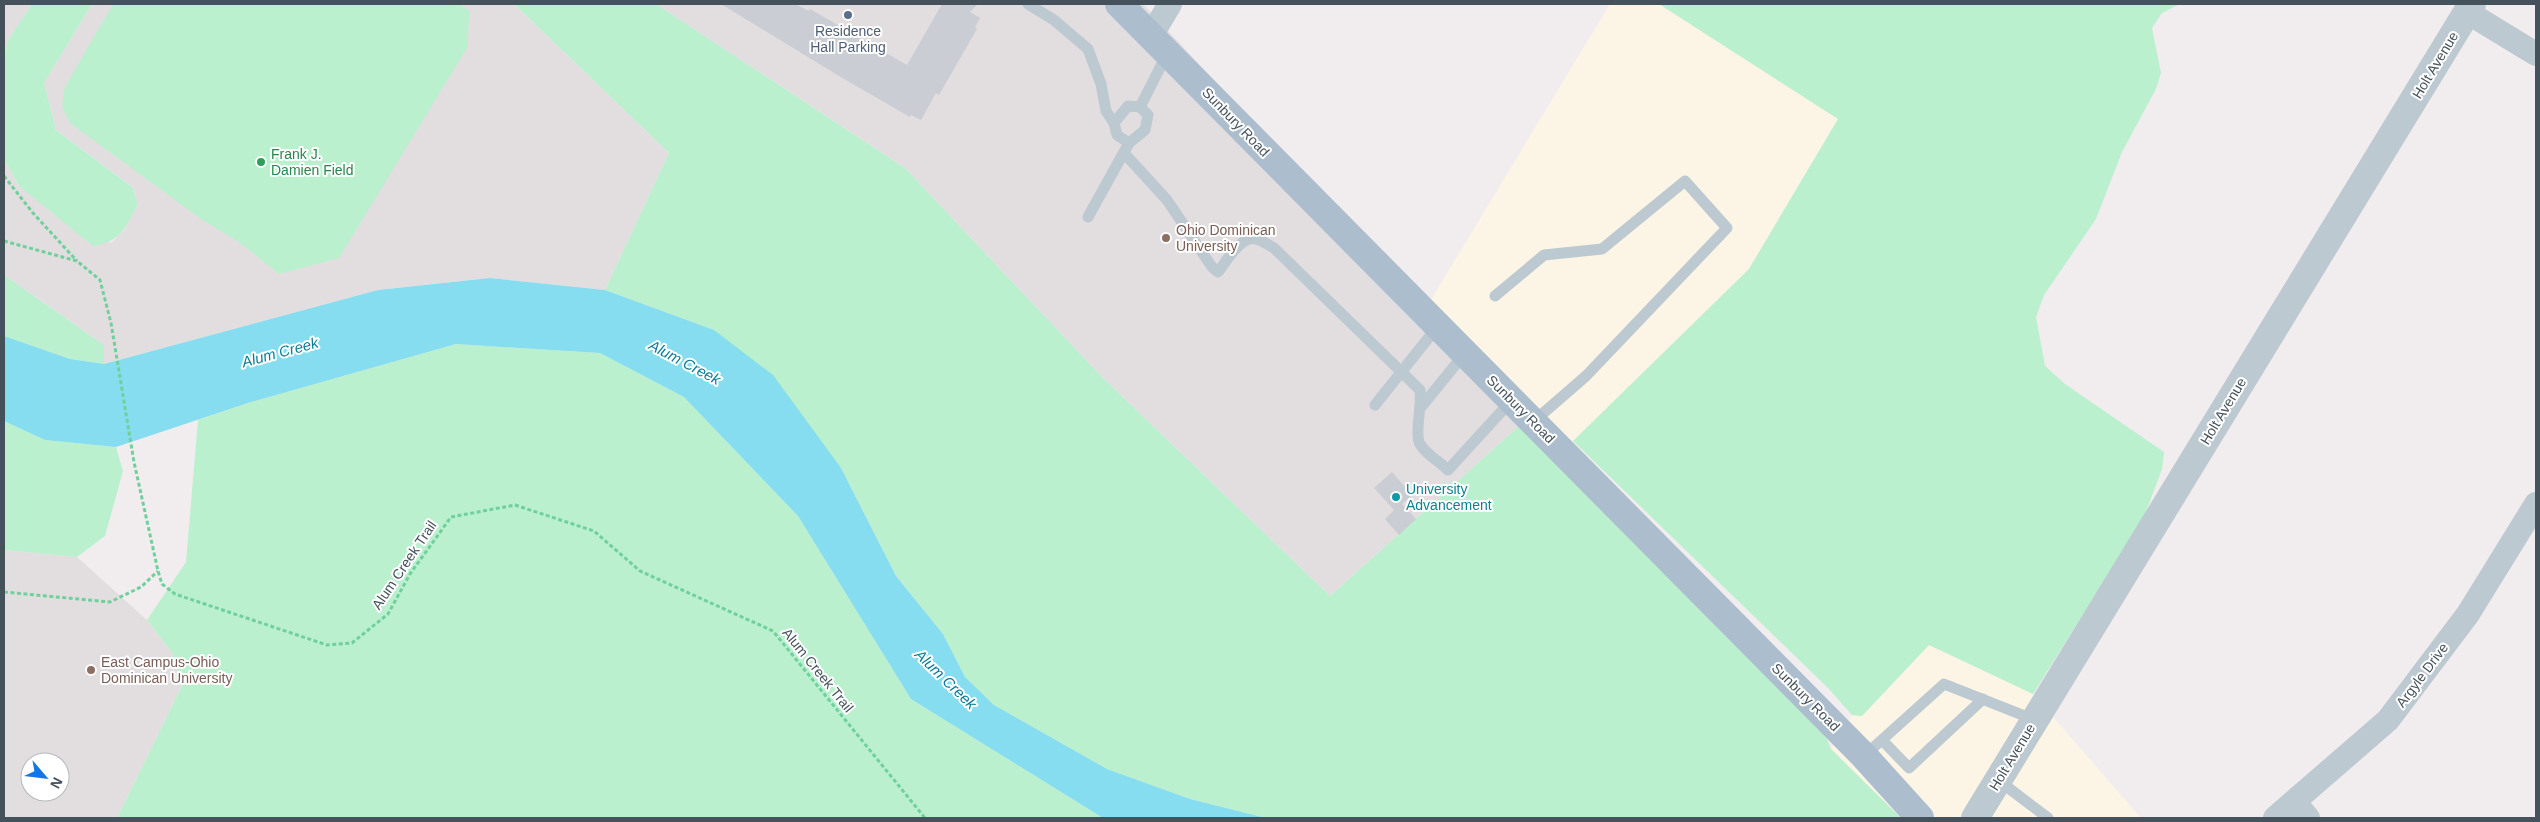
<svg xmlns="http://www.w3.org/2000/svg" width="2540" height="822" font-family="Helvetica,sans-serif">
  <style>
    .commercial { fill: #fcf5e6 }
    .education { fill: #e2dee0; fill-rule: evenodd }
    .green { fill: #baf0cd }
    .water { fill: #85ddef }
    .building { fill: #cacdd3 }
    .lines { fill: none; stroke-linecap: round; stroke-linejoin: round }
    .path { stroke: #70d09d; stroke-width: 3; stroke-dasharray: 4 2.5; stroke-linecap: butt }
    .service { stroke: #bdc9d1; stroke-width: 11 }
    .minor { stroke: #bdc9d1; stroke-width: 24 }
    .tertiary { stroke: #bdc9d1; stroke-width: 28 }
    .primary { stroke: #acbece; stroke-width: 28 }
    .service-dot { fill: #5c6f8a; stroke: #fff; stroke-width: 2 }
    .leisure-dot { fill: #2e9e5b; stroke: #fff; stroke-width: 2 }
    .education-dot { fill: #8d6e63; stroke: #fff; stroke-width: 2 }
    .culture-dot { fill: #0f9aa8; stroke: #fff; stroke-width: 2 }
    .labels { text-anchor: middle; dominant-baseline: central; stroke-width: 4; stroke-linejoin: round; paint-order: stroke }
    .service-label { font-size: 14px; fill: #4e5e75; stroke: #fff }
    .street-label { font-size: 14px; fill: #45525c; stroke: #fff }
    .leisure-label { font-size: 14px; fill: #27864d; stroke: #fff; text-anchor: start }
    .education-label { font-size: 14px; fill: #785e54; stroke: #fff; text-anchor: start }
    .culture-label { font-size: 14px; fill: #0d838f; stroke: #fff; text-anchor: start }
    .water-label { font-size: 15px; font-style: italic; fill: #087e96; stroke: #fff }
  </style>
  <rect width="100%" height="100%" fill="#f1edee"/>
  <!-- commercial -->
  <path class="commercial" d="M1610,4h49l179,115 -89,150 -176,172 -46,-25 -101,-108z
    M1929,645l104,49 108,124h-240l-70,-69 21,-34 10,1z"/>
  <!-- education -->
  <path class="education" d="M4,4h28l-24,36 -4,17z
    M92,4h422l155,149 -64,137 -115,-12 -112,12 -274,74v-19l-100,-70v-116l15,27 92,57 13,-13 14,-26 -6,-17 -76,-57 -12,-47z
    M656,4h487l384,412 -8,10 -189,170 -228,-219 -197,-209z
    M4,550l73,7 70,63 26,34 9,32 -65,132h-113zM30,762h30v30h-30z"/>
  <!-- green -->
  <path class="green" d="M32,4h60l-48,79 12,47 76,57 6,17c-13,24 -16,37 -45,42l-74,-60 -15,-27v-102l4,-17z
    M113,4h346l11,7 -3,37 -128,210 -60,16 -40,-32 -38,-23 -131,-96 -8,-16 3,-20z
    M514,4h142l249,164 197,209 228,219 189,-170 307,311 5,12 70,69h-635l-76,-19 -83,-30 -113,-64 -29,-28 -22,-43 -47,-58 -55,-108 -127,-138 -109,-40 64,-137z
    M1659,4h521l-18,9 -10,15 9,45 -5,16 -34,63 -26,67 -52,76 -8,22 9,49 20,18 99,68 -2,17 -18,48 -111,177 -104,-49 -67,71 -10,-1 -24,-27 -255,-247 176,-172 89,-150z
    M4,275l100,70v19l-34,-5 -66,-23z
    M456,344l144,9 84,44 114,119 113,183 192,119h-986l65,-132 -9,-32 -26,-34 39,-58 12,-142 53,-18z
    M4,421l41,19 71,7 7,24 -18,65 -28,21 -73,-7z"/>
  <!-- water -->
  <path class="water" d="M490,278l115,12 109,40 59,45 68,93 55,108 47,58 22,43 29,28 113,64 83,30 76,19h-163l-192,-119 -113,-183 -114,-119 -84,-44 -144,-9 -205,58 -135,45 -71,-7 -41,-19v-85l66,23 34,5 274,-74z"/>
  <!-- building -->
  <path class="building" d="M721,4h74l14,7 1,-2 97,56 35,-61h36l-8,8 10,6 -5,9 2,2 -38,66 -3,-2 -15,27 -10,-5 -1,2 -66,-38z
    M1392,472l20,23 -10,9 14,15 -17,16 -14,-16 9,-9 -20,-22z"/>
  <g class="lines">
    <!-- path -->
    <path class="path" d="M4,176l29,37 44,48
      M4,241l73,20 23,19 11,43 23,139 24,109 4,13 13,10 152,51 25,-2 36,-29 22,-40 41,-57 64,-12 79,26 46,40 133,60 152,187
      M4,592l106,10 31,-15 17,-16"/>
    <!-- service -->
    <path class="service" d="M1028,4l26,16 34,29 13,35 5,27 8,12 14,-17 12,1
      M1114,123l3,12 12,8
      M1124,153l43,47 45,67 6,5c8,-10 23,-37 38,-33 6,1 12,6 18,9l146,142c2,15 -5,42 -1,52 4,10 21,20 29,28l63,-69
      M1088,217l41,-74 16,-13 3,-15 -8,-8 27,-53
      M1495,296l49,-41 58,-6 83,-68 42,47 -141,148 -53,46
      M1375,405l63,-79
      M1422,406l43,-53
      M1882,740l27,28 74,-69
      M1864,756l80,-72 91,36
      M1998,780l50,38"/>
    <!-- minor -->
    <path class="minor" d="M2467,12l69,42
      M1151,36l19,-32
      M2294,802l14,16
      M2275,818l113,-98 80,-106 68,-110"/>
    <!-- tertiary -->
    <path class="tertiary" d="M1975,818l497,-814"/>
    <!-- primary -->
    <path class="primary" d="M1119,4l745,752 56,62"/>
  </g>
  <!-- markers -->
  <circle class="service-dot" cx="848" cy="15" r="5"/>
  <circle class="leisure-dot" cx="261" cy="162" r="5"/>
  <g class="education-dot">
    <circle cx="1166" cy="238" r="5"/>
    <circle cx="91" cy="670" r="5"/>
  </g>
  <circle class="culture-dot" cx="1396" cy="497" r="5"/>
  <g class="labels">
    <!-- service labels -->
    <g class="service-label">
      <text x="848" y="31">Residence<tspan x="848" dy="16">Hall Parking</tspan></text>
    </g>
    <!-- street labels -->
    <g class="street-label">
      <text transform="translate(2435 65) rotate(-59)">Holt Avenue</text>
      <text transform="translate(1236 122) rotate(46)">Sunbury Road</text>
      <text transform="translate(1521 409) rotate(45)">Sunbury Road</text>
      <text transform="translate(2223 411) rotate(-59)">Holt Avenue</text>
      <text transform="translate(404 565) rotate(-56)">Alum Creek Trail</text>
      <text transform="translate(818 670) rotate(51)">Alum Creek Trail</text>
      <text transform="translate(2422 675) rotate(-53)">Argyle Drive</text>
      <text transform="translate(1806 697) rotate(45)">Sunbury Road</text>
      <text transform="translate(2012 757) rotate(-59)">Holt Avenue</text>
    </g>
    <!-- leisure labels -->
    <g class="leisure-label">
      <text x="271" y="154">Frank J.<tspan x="271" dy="16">Damien Field</tspan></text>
    </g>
    <!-- education labels -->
    <g class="education-label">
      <text x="1176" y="230">Ohio Dominican<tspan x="1176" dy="16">University</tspan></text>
      <text x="101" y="662">East Campus-Ohio<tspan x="101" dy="16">Dominican University</tspan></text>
    </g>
    <!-- culture labels -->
    <g class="culture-label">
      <text x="1406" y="489">University<tspan x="1406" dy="16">Advancement</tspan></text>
    </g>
    <!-- water labels -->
    <g class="water-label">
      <text transform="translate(280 352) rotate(-15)">Alum Creek</text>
      <text transform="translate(685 362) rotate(28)">Alum Creek</text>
      <text transform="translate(946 679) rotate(44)">Alum Creek</text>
    </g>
  </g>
  <!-- border -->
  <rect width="2540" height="822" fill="none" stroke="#45525c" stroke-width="10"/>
  <!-- north arrow -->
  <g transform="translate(45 777) rotate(118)"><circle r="24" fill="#ffffff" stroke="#b5babe"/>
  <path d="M0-4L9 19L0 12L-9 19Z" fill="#1276e6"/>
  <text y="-8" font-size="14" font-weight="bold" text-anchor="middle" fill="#45525c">N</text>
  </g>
</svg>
